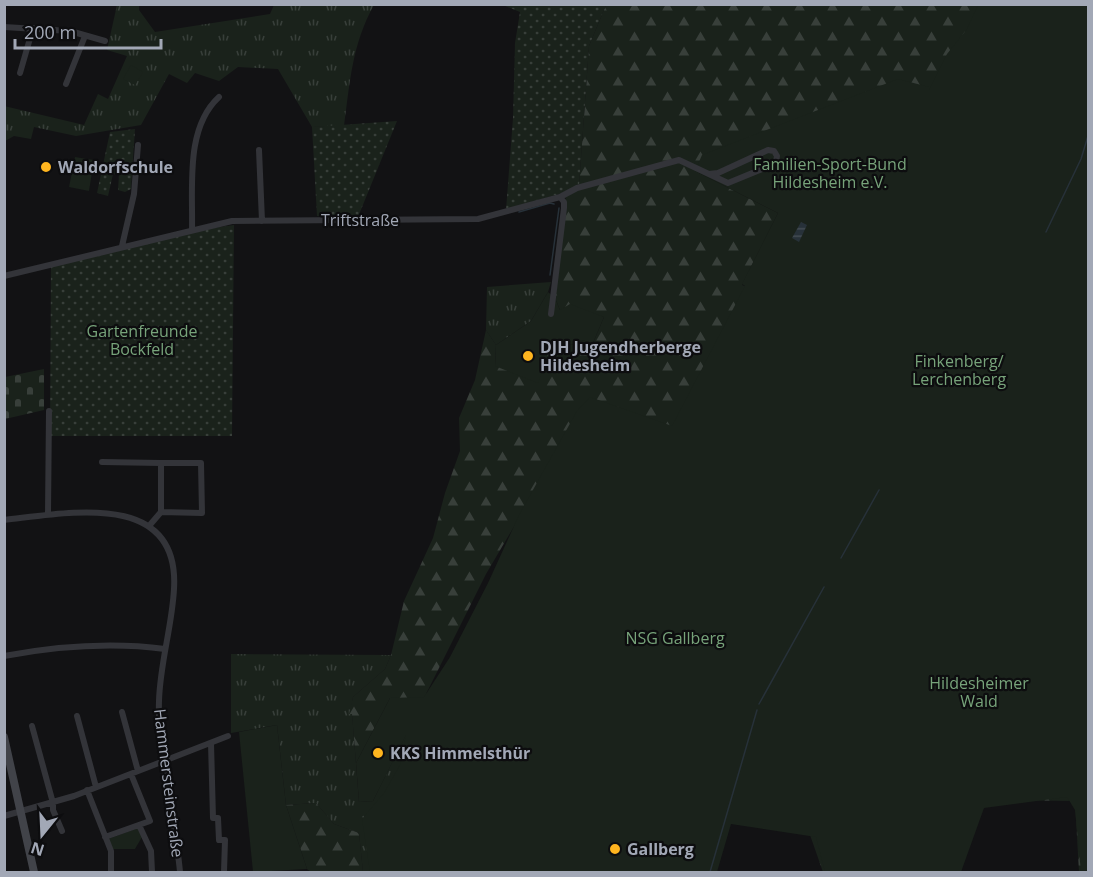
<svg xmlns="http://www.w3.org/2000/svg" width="1093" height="877" font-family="'Open Sans',sans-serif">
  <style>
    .grass { fill: url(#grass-tufts) }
    .forest { fill: url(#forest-firs); fill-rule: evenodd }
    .cemetery { fill: url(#cemetery-stones) }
    .park { fill: #1a221b }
    .garden { fill: url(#garden-dots) }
    .water { fill: url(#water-rules) }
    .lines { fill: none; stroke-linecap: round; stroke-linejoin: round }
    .stream { stroke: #273139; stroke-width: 1.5 }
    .street { stroke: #333439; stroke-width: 6 }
    .secondary { stroke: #414349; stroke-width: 8 }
    .poi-dot { fill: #ffb51f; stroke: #0d0d0f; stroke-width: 2 }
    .labels { text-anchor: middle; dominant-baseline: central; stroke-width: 4.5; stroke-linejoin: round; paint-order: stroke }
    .park-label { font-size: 16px; fill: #77a37a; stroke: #0d0d0f }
    .poi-label { font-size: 16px; font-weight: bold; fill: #a2a8b6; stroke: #0d0d0f; text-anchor: start }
    .street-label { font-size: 16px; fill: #a2a8b6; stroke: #0d0d0f }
  </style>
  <defs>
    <pattern id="grass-tufts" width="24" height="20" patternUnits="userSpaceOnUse" patternTransform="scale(1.5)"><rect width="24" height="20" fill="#1a221b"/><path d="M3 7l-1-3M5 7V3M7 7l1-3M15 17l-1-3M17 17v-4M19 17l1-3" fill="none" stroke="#383f3a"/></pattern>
    <pattern id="forest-firs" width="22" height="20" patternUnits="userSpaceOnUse" patternTransform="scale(1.5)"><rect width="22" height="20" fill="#1a221b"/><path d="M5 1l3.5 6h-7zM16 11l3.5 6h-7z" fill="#383f3a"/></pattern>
    <pattern id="cemetery-stones" width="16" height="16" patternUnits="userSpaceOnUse" patternTransform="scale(1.5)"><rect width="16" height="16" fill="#1a221b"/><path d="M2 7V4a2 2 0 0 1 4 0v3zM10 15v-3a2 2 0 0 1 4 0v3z" fill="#383f3a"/></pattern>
    <pattern id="garden-dots" width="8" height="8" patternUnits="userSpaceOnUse" patternTransform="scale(1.5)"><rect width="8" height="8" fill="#1a221b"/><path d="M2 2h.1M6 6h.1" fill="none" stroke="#383f3a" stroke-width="1.8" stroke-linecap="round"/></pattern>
    <pattern id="water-rules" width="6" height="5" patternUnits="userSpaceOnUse" patternTransform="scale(1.5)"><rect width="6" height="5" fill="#273139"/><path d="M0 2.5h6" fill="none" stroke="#434c53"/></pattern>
  </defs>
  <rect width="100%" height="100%" fill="#121214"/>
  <!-- grass -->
  <path class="grass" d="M117,5h22v5l16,22 115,-18 4,-9h100c-22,39 -24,77 -30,121l-32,1 -34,-58 -40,-2 -19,14 -24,-8 -8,10 -18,-9 -28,51 -65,11 -42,-9 -3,12 -17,-3 -9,5 -1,-35 80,19 14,-31 10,5 19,-43 -20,-6z
    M551,282l-3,10 -17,29 -35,24 -10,-15 1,-43z
    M231,654l160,1 -6,14 -32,28 -3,17 2,-1 7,89 14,-1 53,-108 91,31 -105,148h-49l-4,-39 -25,-9 -18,-21 -30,2 -9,-80 -46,8z"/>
  <!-- forest -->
  <path class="forest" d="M606,5h482v867h-9l-4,-71 -89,-1 -28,72h-135l-21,-60 -224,-394 -92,156 -62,124h-34l-34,65 -4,-49h-3l4,-17 32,-28 6,-14 13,-54 29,-63 12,-45 15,-42 -1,-33 16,-38 11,-50 10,15 -1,21 57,-25 19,4 10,-5 12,3 11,-26 -44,-7 -5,-12 11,-99 -4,-6 17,-7 10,-140zM695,171l187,46 -44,106 -96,-38 36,-72z
    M316,803l18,21 25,9 4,39h-52l-4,-3 -21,-64z"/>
  <!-- cemetery -->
  <path class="cemetery" d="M44,369v41l-39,9v-42z"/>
  <!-- park -->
  <path class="park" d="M978,5h110v867h-7l-6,-62 -8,-13 -83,11 -23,64h-136l-9,-35 -85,-13 -14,48h-347l-8,-53 22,-26 16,-28 6,-30 -33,66 -14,1 -3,-39 34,-65 34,-1 26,-40 38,-74 31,-68 58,-104 13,-14 82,29 73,-140 -3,-2 36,-71 -83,-42 7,-16 196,-76 31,8v3l18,-36 20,-25z
    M131,65l12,7 -8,13 -12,-6z
    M75,157l19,3 -5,31 -20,-4z
    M548,292l7,6 5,12 10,-6 34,13 -11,26 -12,-3 -10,5 -19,-4 -14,42 -43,-17 1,-21 35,-24z
    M277,725l9,80 21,64 -54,3 -14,-140z
    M138,828l4,9 -7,12h-22l-5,-10z"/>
  <!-- garden -->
  <path class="garden" d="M503,5h103l-17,41 -10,140 -17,7 -56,17 7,-92 2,-75 5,-31z
    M397,121l-39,96 -41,-1 -5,-89z
    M135,129l-4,60 -6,3 -7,-2 1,-15 -6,-1 -5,22 -11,-3 13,-61z
    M234,225l-2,211h-182l1,-169 141,-36z"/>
  <!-- water -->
  <path class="water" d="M801,222l6,3 -8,17 -7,-4z"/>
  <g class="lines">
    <!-- stream -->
    <path class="stream" d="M519,212l31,-9 4,1
      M1046,232l35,-73 7,-23
      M550,275l9,-67
      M841,558l38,-68
      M759,704l65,-117
      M710,872l47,-162"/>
    <!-- street -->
    <path class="street" d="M4,27l66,4 35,10
      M20,73l13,-45
      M66,84l19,-48
      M259,150l3,71
      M192,230c1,-43 -7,-102 27,-133
      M122,246l12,-52 4,-49
      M4,276l228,-55 246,-2 82,-22 17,-9 102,-28 49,23 44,-18 4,-3 1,-6 -3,-5 -6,-1 -50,23 -9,1
      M551,314l13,-106v-6l-4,-5
      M102,462l59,1
      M48,514l1,-103
      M4,520c63,-7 176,-31 170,69 -2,38 -14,74 -15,112 -2,56 16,115 21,171
      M149,526l12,-14 41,1 -1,-50h-40v49
      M4,656c54,-10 107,-14 161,-7
      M122,712l16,59
      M77,716l19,71
      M32,726l21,77v7l9,21
      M211,743l2,75h5l1,22h6l-1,32
      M87,790l24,61v21
      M4,816l70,-20 154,-60
      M139,825l12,26 1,21
      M105,837l45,-16 -19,-47"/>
    <!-- secondary -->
    <path class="secondary" d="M4,737l30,135"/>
  </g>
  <!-- markers -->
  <g class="poi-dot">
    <circle cx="46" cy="167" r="6"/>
    <circle cx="528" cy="356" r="6"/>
    <circle cx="378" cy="753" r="6"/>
    <circle cx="615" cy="849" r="6"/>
  </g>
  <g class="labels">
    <!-- park labels -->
    <g class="park-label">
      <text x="830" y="164">Familien-Sport-Bund<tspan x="830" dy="18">Hildesheim e.V.</tspan></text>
      <text x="142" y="331">Gartenfreunde<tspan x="142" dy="18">Bockfeld</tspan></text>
      <text x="959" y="361">Finkenberg/<tspan x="959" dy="18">Lerchenberg</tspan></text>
      <text x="675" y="638">NSG Gallberg</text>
      <text x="979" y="683">Hildesheimer<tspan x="979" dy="18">Wald</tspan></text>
    </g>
    <!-- poi labels -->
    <g class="poi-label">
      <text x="58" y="167">Waldorfschule</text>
      <text x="540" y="347">DJH Jugendherberge<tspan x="540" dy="18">Hildesheim</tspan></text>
      <text x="390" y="753">KKS Himmelsthür</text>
      <text x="627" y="849">Gallberg</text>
    </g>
    <!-- street labels -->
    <g class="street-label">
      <text x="360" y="220">Triftstraße</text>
      <text transform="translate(169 783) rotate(83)">Hammersteinstraße</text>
    </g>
  </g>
  <!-- border -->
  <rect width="1093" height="877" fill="none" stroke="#a2a8b6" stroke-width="12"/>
  <!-- north arrow -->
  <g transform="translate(42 835) rotate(198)" stroke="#0d0d0f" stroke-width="4.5" paint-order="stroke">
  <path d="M0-4.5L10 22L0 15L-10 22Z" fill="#a2a8b6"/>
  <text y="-9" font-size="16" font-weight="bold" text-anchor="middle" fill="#a2a8b6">N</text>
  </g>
  <!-- scale -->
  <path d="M15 39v9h146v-9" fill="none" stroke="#a2a8b6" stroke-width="3"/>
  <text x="24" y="39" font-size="18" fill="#a2a8b6" stroke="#0d0d0f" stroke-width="4.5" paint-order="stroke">200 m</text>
</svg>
